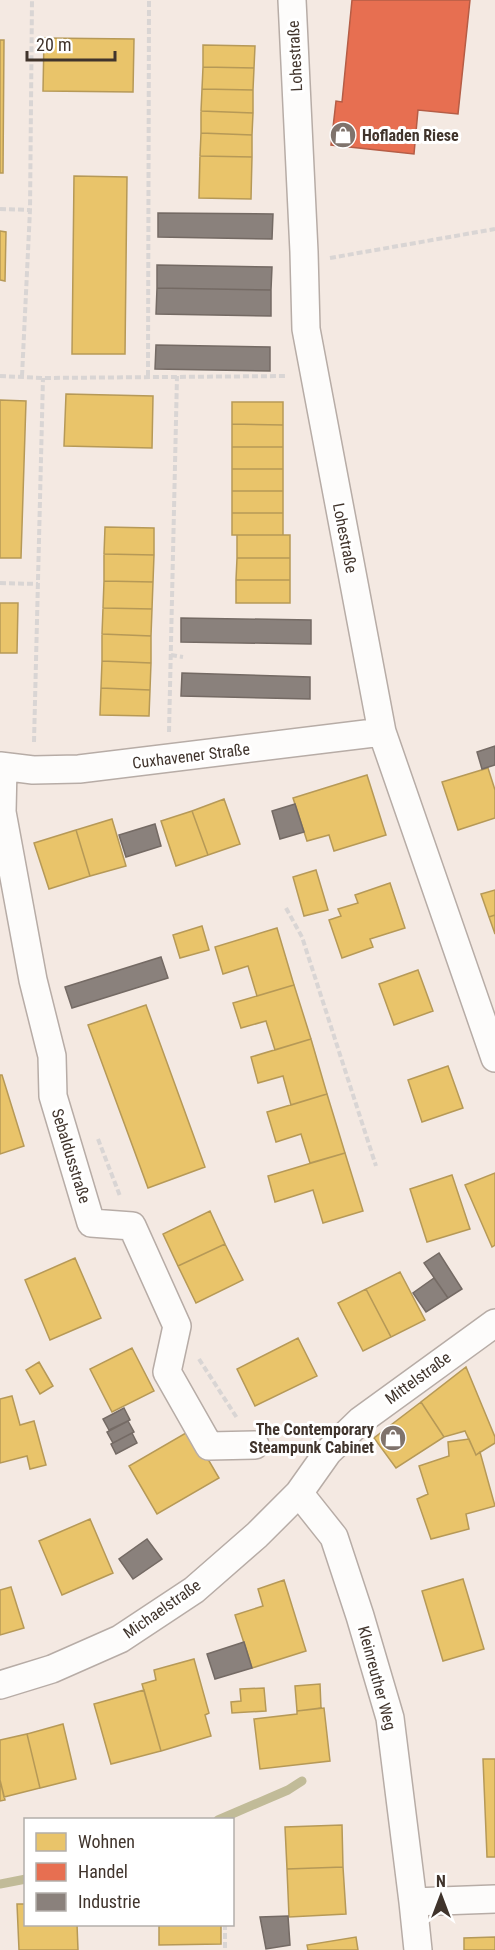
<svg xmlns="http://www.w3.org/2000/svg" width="495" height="1950" font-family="'Roboto Condensed',sans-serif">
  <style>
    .homes { fill: #e9c46a; stroke: #b69957; stroke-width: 1.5 }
    .shops { fill: #e76f51; stroke: #b55d46; stroke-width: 1.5 }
    .industry { fill: #8a817c; stroke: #746a64; stroke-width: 1.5 }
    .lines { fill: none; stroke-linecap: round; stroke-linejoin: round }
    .stream { stroke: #c1bb98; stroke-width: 9 }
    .minor-casing { stroke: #b7aca6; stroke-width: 30 }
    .path { stroke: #d9d5d4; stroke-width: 4; stroke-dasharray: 6 3; stroke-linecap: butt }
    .minor { stroke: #fdfcfb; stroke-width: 27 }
    .labels { text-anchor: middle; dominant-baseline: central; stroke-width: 6; stroke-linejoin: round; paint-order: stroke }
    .street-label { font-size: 16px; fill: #40342c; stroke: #fff }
    .poi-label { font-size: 16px; font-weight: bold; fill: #40342c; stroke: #fff; text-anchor: start }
  </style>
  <rect width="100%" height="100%" fill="#f4e9e2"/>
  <!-- homes -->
  <path class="homes" d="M44,38l90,1 -1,53 -90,-1z
    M0,40h4l-1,133h-3z
    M203,45l52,1 -1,22 -51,-1z
    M203,67l51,1 -1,22 -51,-1z
    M202,89l51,1v23l-52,-2z
    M201,111l52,2 -1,22 -51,-2z
    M201,133l51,2v22l-52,-1z
    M200,156l52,1 -1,42 -52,-1z
    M74,176l53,1 -2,177h-53z
    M0,231l6,1 -1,49 -5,-1z
    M66,394l87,2 -1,52 -88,-2z
    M0,400l26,1 -5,157h-21z
    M232,402h51v23l-51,-1z
    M232,424l51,1v22h-51z
    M232,447h51v22h-51z
    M232,469h51v22h-51z
    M232,491h51v22h-51z
    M232,513h51v22h-51z
    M105,527l49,1v27l-50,-1z
    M237,535h53v23h-53z
    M104,554l50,1 -1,27 -49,-1z
    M237,558h53v22h-54z
    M236,580h54v23h-54z
    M104,581l49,1 -1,27 -49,-1z
    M0,603h18l-1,50h-17z
    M103,608l49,1 -1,27 -49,-2z
    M102,634l49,2v27l-49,-2z
    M102,661l49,2 -1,27 -49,-2z
    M101,688l49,2 -1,26 -49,-1z
    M488,768l7,22v28l-37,12 -16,-48z
    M367,775l19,60 -52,16 -5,-16 -22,6 -14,-43z
    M224,799l16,45 -32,11 -16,-44z
    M192,811l16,44 -32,11 -15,-45z
    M112,819l14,47 -36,10 -14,-46z
    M76,830l14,46 -41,13 -15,-46z
    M316,870l12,40 -24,6 -11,-39z
    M390,883l15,45 -35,11 3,8 -31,11 -13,-38 12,-4 -3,-7 20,-6 -3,-8z
    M495,890v25l-6,2 -8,-23z
    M495,915v19l-6,-17z
    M202,926l7,24 -29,8 -7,-23z
    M277,928l17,57 -37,11 -9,-30 -25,8 -8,-27z
    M418,970l15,41 -39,14 -15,-41z
    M294,985l17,54 -36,11 -9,-29 -25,7 -8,-25z
    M146,1005l59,162 -57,21 -60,-163z
    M311,1039l16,55 -36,11 -8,-29 -25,7 -7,-26z
    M448,1066l15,42 -41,14 -14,-42z
    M0,1075h2l22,71 -24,8z
    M327,1094l18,59 -35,10 -9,-29 -25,8 -9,-30z
    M345,1153l18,58 -40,12 -10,-33 -38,12 -7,-26z
    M495,1173v72l-3,2 -27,-62z
    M452,1175l18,54 -43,13 -17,-53z
    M210,1211l15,33 -47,22 -15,-32z
    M225,1244l18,36 -47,23 -18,-37z
    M75,1258l26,60 -51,22 -25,-60z
    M400,1272l25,48 -34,17 -25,-48z
    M366,1289l25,48 -28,14 -25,-48z
    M298,1338l19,38 -62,30 -18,-37z
    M132,1348l22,43 -42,21 -22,-43z
    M39,1362l14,24 -13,8 -14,-24z
    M466,1367l29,70v6l-19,12 -11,-24 -21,6 -23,-35z
    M12,1396l8,29 14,-4 12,44 -16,4 -3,-13 -27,7v-64z
    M421,1402l23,35 -48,31 -22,-30z
    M191,1430l28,48 -62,36 -28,-48z
    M469,1439l7,16 4,-3 15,54 -29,8 3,15 -38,10 -14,-40 11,-5 -9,-28 30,-10 -1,-14z
    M90,1519l23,54 -51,22 -23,-54z
    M463,1579l21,70 -41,12 -21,-70z
    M284,1580l22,71 -54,17 -17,-53 28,-9 -5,-17z
    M11,1587l13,41 -24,7v-45z
    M194,1659l15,54 -4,2 6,21 -50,15 -19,-67 14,-4 -2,-10z
    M320,1684l1,24 -24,3 -2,-25z
    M264,1688l2,23 -34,2 -1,-11 10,-1 -1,-12z
    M144,1690l17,61 -50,13 -17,-60z
    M324,1708l6,53 -70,8 -6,-50 43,-5v-3z
    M63,1724l13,55 -36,9 -13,-54z
    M27,1734l13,54 -36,9 -4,-17v-40z
    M483,1759h12v98h-8z
    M0,1780l5,20 -5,1z
    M342,1825l1,42 -56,2 -2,-42z
    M343,1867l3,47 -57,3 -2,-48z
    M17,1904h9v20h51l1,26h-59z
    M159,1924h62v20l-62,1z
    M356,1937l2,13h-50l-1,-5z
    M495,1937v13h-31v-12z"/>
  <!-- shops -->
  <path class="shops" d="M352,0h118l-12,114 -40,-4 -4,44 -83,-9 5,-44 6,1z"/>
  <!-- industry -->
  <path class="industry" d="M158,213l115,1 -1,25 -114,-2z
    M157,265l115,2 -1,23 -114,-2z
    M157,288l114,2v26l-115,-2z
    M156,345l114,2v24l-115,-2z
    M181,618l130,2v24l-130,-2z
    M182,673l128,4v22l-129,-3z
    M495,746v19l-13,4 -5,-17z
    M295,804l9,28 -24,7 -8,-28z
    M155,824l6,22 -35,11 -7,-22z
    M161,957l7,21 -96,30 -7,-21z
    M439,1253l23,36 -14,9 -24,-35z
    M434,1278l14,20 -22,14 -13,-19z
    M124,1408l6,12 -21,10 -6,-11z
    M128,1421l6,11 -21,11 -6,-11z
    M132,1433l5,10 -21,11 -5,-10z
    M147,1539l15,20 -29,20 -14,-20z
    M244,1642l8,26 -37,11 -8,-25z
    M288,1916l2,29 -24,4 -6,-32z"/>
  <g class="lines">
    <!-- stream -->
    <path class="stream" d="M218,1820l70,-30 14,-9
      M0,1884l26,-5"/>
    <defs>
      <path id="minor" d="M292,0l12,252 2,77 76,403 113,326
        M0,766l33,4 46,-1 303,-37
        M3,767l-1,45 31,168 19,76 1,40 38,127 41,3 45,100 -10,46 42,74 46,-1
        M299,1493l35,44 26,79 30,102 23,184 5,48
        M0,1685l52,-16 68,-30 74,-49 63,-55 42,-42 29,-41 32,-31 135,-98
        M413,1902l82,-3"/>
    </defs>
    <!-- minor casing -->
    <use href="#minor" class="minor-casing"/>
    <!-- path -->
    <path class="path" d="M0,209l30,1
      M330,258l165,-29
      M0,376l43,2 244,-2
      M22,376l8,-166 2,-210
      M148,376l1,-376
      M0,583l38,1
      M171,655l12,2
      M169,732l8,-356
      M34,742l9,-364
      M286,908l16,29 74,229
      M98,1139l22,57
      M199,1359l38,59
      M225,1924v26"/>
    <!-- minor -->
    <use href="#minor" class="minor"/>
  </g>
  <!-- icons -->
  <defs>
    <symbol id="shop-disc" viewBox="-11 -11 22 22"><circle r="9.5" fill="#7f736c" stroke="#fff"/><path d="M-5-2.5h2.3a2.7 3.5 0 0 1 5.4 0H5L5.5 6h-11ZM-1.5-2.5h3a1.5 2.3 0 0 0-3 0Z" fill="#fff"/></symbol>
  </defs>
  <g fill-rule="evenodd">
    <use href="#shop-disc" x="328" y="120" width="30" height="30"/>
    <use href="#shop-disc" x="378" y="1423" width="30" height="30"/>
  </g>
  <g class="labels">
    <!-- street labels -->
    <g class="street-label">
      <text transform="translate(295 56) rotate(-93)">Lohestraße</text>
      <text transform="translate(345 538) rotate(79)">Lohestraße</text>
      <text transform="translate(191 756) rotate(-7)">Cuxhavener Straße</text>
      <text transform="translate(71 1156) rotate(73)">Sebaldusstraße</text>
      <text transform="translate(418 1378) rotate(-36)">Mittelstraße</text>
      <text transform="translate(162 1609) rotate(-35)">Michaelstraße</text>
      <text transform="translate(377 1678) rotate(75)">Kleinreuther Weg</text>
    </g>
    <!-- poi labels -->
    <g class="poi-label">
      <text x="362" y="135">Hofladen Riese</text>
      <text x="374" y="1429" text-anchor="end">The Contemporary<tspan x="374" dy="18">Steampunk Cabinet</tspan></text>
    </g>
  </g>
  <!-- legend -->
  <rect x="24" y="1818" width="210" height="108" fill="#ffffff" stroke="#b3aeab" stroke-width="1.5"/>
  <rect x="36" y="1833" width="30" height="18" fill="#e9c46a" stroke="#b3aeab" stroke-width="1.5"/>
  <text x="78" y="1848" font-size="18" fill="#40342c">Wohnen</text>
  <rect x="36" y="1863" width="30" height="18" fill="#e76f51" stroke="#b3aeab" stroke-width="1.5"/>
  <text x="78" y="1878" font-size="18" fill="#40342c">Handel</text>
  <rect x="36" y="1893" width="30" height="18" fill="#8a817c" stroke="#b3aeab" stroke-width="1.5"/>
  <text x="78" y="1908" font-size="18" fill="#40342c">Industrie</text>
  <!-- north arrow -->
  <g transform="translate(441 1896)" stroke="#ffffff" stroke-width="4.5" paint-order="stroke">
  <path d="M0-4.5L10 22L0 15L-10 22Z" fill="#40342c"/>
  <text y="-9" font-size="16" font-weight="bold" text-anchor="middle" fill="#40342c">N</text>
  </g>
  <!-- scale -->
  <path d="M27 51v9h88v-9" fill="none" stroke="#40342c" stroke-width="3"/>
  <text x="36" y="51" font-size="18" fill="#40342c" stroke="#ffffff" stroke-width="4.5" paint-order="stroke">20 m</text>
</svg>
